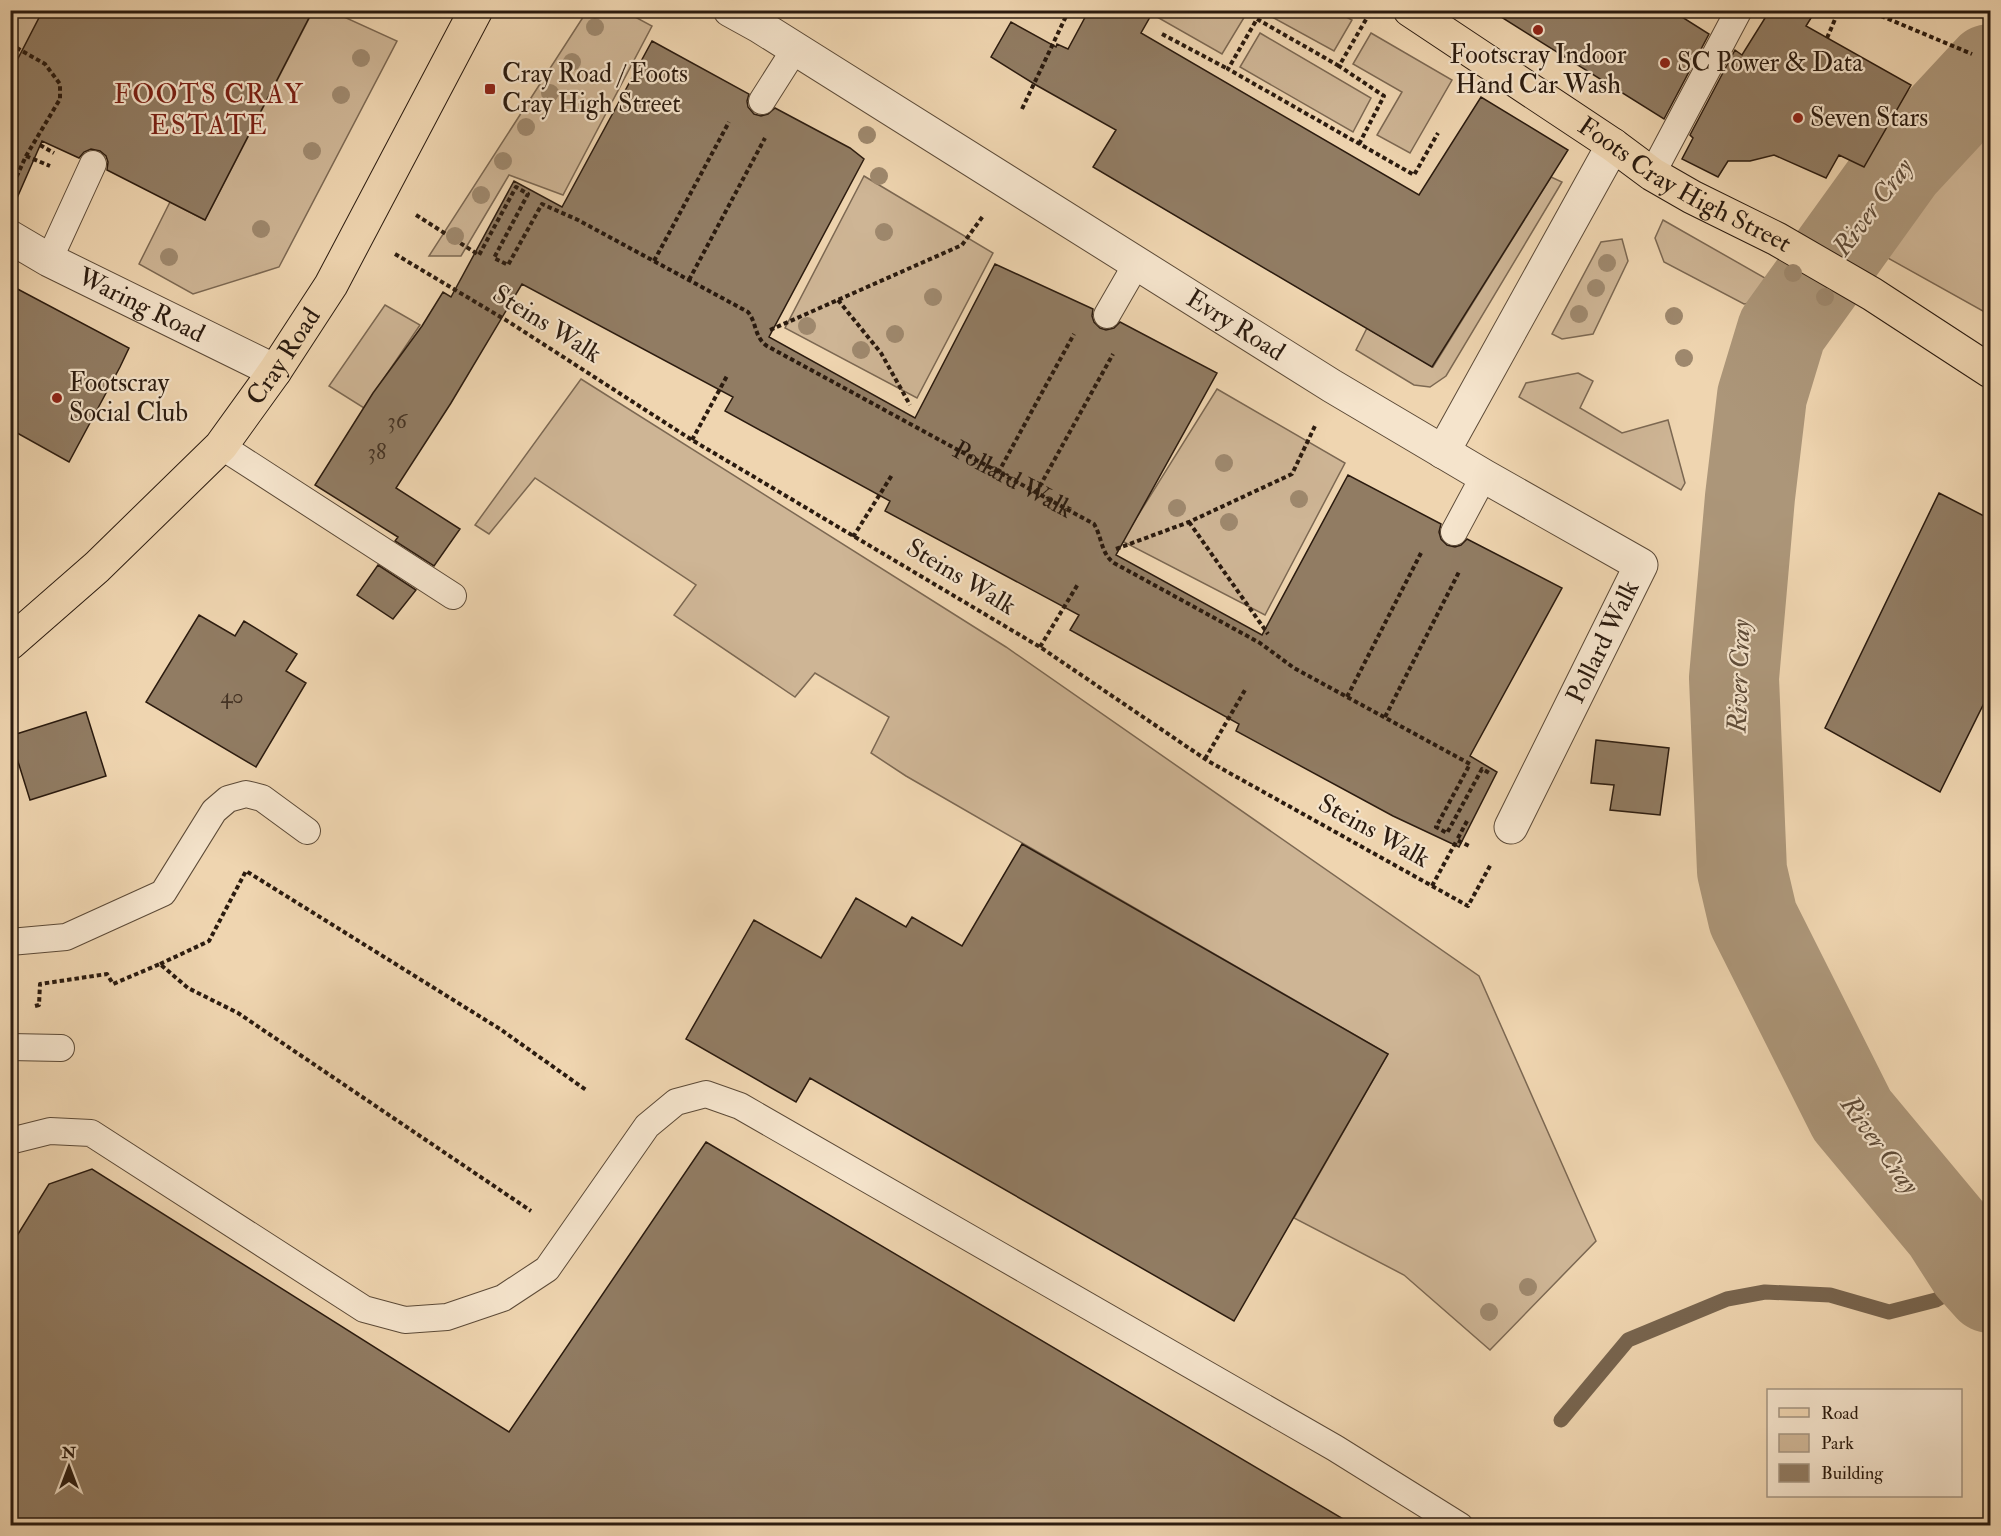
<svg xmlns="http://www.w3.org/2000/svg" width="2001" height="1536" font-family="'IM FELL Double Pica',serif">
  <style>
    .green { fill: #ceb595; stroke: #7c6852; stroke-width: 1.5 }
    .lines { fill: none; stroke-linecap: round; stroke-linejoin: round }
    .stream { stroke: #78654f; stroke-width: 15 }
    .river { stroke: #ac9679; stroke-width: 90 }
    .building { fill: #917c63; stroke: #2b1b0f; stroke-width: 1.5 }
    .lane-casing { stroke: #5c4a37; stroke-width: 28 }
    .street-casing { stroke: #5c4a37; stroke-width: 35 }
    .primary-casing { stroke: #2b1b0f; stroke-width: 35 }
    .path { stroke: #2b1b0f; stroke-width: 4; stroke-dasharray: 4.5 3; stroke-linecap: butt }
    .lane { stroke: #f5e4cc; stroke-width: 26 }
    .street { stroke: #f5e4cc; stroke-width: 33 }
    .primary { stroke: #efd5b0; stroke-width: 33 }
    .tree { fill: #9e886d }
    .poi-dot { fill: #8f2418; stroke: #f5e4cc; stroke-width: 2 }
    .labels { text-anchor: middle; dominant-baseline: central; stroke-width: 4.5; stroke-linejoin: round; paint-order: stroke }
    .number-label { font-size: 22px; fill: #443324 }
    .poi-label { font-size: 26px; fill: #2b1b0f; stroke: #f5e4cc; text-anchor: start }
    .street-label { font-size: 26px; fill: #2b1b0f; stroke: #f5e4cc }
    .neighbourhood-label { font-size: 27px; letter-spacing: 1.5px; fill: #7a1f14; stroke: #f5e4cc }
    .water-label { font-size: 27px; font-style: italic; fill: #5f4c39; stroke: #f5e4cc }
  </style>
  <rect width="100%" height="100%" fill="#efd5b0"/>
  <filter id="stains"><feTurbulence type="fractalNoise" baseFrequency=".00333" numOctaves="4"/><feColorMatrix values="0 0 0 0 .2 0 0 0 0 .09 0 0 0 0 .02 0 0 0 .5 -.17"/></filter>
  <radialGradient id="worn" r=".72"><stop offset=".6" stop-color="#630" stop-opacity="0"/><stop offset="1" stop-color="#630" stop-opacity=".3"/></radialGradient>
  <!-- green -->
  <path class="green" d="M10,11h33l8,63 -40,-21z
    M313,11h18l66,30 -118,226 -86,27 -54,-30 31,-62 35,18z
    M587,11h37l28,15 -89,169 -54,-20 -48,81h-32z
    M1161,11v-1l87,1 -26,43 -65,-37z
    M1261,11h74l17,9 -18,31z
    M1260,33l111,65 -18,34 -113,-65z
    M1371,33l81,47 -42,73 -33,-18 25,-43 -49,-28z
    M1990,107v208l-129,-72 64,-80z
    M864,176l129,77 -76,145 -132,-70z
    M1551,177l11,5 -116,194 -16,11 -16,-2 -58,-35 11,-22 66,39z
    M1663,220l116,66 -8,14 -27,4 -80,-42 -9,-24z
    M1622,239l6,22 -35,73 -31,5 -10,-5 49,-92z
    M385,305l35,20 -56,83 -35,-22z
    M1578,373l15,8 -13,27 42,25 46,-13 17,63 -4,7 -162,-93 7,-14z
    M581,379l425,268 473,329 117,265 -106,109 -86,-75 -110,-57 94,-164 -482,-278 -35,-23 18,-36 -74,-44 -20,24 -121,-82 22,-30 -161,-107 -46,56 -14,-9z
    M1217,389l128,74 -80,152 -143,-74z"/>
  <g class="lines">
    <!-- stream -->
    <path class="stream" d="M1561,1420l67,-80 99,-41 38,-7 65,3 59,17 47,-12 22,-12 14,-20"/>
    <!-- river -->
    <path class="river" d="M1990,69l-90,97 -118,164 -20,66 -12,101 -16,181 8,193 11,47 99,197 95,114 25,39 18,20"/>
  </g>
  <!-- building -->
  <path class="building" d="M43,10h270l-108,210 -98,-50 1,-8 -2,-6 -6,-5 -9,-2 -7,3 -5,6 -37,-17 -32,73v-140z
    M1089,10h65l-13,23 278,162 62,-98 87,53 -136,217 -339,-200 23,-37 -80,-45 -45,-28 20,-35 45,25 1,-3 11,5z
    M1490,10h181l38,24 -45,85z
    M1770,10h46l-10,16 105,59 -47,82 -25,-12 -13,23 -52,-23 -24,6h-22l-10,16 -36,-18 11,-21 -3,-3 45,-85 7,5z
    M652,41l97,53 -2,7 1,6 6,7 7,2 7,-2 7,-6 75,40 14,11 -95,178 146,81 80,-154 98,45 -1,7 2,6 6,6 6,2 8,-2 6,-6 97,51 -101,182 146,80 86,-160 93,49 -2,8 2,7 6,6 8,2 6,-2 6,-6 95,49 -92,168 27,16 -38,75 -66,-31 -157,-85 3,-7 -169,-94 9,-15 -194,-104 5,-10 -165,-90 8,-14 -211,-113 -71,119 -55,85 64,41 -26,37 -39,-25 3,-4 -83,-52 58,-92 49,-67 21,-34 8,5 63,-116 48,26z
    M10,285l119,63 -9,19 -51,95 -59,-33z
    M1939,493l51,26v172l-50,101 -115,-64z
    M378,565l38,25 -23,29 -36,-24z
    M199,615l36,21 9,-15 53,33 -11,17 20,12 -50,84 -110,-65z
    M86,712l20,64 -76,24 -20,-64z
    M1596,740l73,8 -9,67 -50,-5 4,-25 -23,-2z
    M1022,844l366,210 -154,267 -424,-243 -14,24 -110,-63 68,-119 67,38 35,-60 50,29 6,-10 50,29z
    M706,1142l649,384h-1345v-279l39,-63 43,-15 417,263z"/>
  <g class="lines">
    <defs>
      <path id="lane" d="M762,101l33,-52
        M1652,174l87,-164
        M49,260l44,-96
        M1107,315l30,-52
        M221,446l232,150
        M1454,532l30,-56
        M10,942l56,-5 97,-44 51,-82 14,-12 18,-5 16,4 45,33
        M10,1047l51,1
        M10,1141l40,-10 41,2 273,176 41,11 42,-3 56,-19 44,-29 100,-143 29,-24 30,-8 34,12 595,342 125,78"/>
      <g id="street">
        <path id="s2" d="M730,10l29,16 573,360 152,90 157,89 -130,262"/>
        <path id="s3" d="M10,237l39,23 226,111"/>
        <path d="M1443,452l170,-307"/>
      </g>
      <g id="primary">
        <path id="s4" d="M1410,10l203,135 39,29 40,23 85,42 95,55 118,77"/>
        <path id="s5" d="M10,643l87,-76 124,-121 54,-75 56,-86 145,-275"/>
      </g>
    </defs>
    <!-- lane casing -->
    <use href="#lane" class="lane-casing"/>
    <!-- street casing -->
    <use href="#street" class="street-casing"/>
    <!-- primary casing -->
    <use href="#primary" class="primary-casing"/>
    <!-- path -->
    <g class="path">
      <path d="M1867,10l105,44"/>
      <path d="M1162,34l66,35"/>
      <path d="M1827,38l12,-28"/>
      <path d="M10,44l35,20 15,20v15l-34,57 -16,35"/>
      <path d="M1339,66l-82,-47 -29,50 186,106 24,-42"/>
      <path d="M1022,109l47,-99"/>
      <path d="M1359,144l25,-48 -45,-30 29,-50"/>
      <path d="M40,145l14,8"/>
      <path d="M26,156l24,10"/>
      <path id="s1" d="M416,215l63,40 37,-68 12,7 -34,64 14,7 34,-61 36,16 170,92c9,11 6,25 19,34l327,178c8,13 7,30 20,39l146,80 34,25 176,96 -34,63 11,6 35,-64 9,5"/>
      <path d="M395,254l114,68 183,118 348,207 168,114 260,145 23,-42"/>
      <path d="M654,261l75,-139"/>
      <path d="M689,280l76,-142"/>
      <path d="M838,300l43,53 29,52"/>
      <path d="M770,330l192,-85 21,-29"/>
      <path d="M692,440l35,-64"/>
      <path d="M998,473l76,-139"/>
      <path d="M1036,493l77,-139"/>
      <path d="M1189,522l79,112"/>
      <path d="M853,537l39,-62"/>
      <path d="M1116,549l73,-27 103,-48 23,-48"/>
      <path d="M1040,647l38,-63"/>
      <path d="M1347,697l74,-144"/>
      <path d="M1385,717l75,-147"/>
      <path d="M1205,759l40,-69"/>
      <path d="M1467,821l-10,19 14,7"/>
      <path d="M1432,886l25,-46"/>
      <path d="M160,964l49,-23 37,-70 254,158 86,61"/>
      <path d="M35,1006l4,-1 1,-21 67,-10 6,10 47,-20 28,24 50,25 293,198"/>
    </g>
    <!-- lane -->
    <use href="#lane" class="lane"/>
    <!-- street -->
    <use href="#street" class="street"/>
    <!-- primary -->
    <use href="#primary" class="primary"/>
  </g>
  <!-- trees -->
  <g class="tree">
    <circle cx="595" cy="27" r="9"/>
    <circle cx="361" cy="58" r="9"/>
    <circle cx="572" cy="62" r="9"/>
    <circle cx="550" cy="93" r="9"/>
    <circle cx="341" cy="95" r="9"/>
    <circle cx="526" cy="127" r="9"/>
    <circle cx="867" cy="135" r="9"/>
    <circle cx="312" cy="151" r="9"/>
    <circle cx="503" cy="161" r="9"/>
    <circle cx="879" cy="176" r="9"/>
    <circle cx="481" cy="195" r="9"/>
    <circle cx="261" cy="229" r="9"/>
    <circle cx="884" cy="232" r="9"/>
    <circle cx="455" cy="236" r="9"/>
    <circle cx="169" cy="257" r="9"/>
    <circle cx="1607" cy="263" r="9"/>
    <circle cx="1793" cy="273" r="9"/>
    <circle cx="1596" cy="288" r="9"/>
    <circle cx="933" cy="297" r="9"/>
    <circle cx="1825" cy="297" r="9"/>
    <circle cx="1579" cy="314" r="9"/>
    <circle cx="1674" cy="316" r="9"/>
    <circle cx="807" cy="326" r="9"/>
    <circle cx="895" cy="334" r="9"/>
    <circle cx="861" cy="350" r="9"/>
    <circle cx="1684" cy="358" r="9"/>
    <circle cx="1224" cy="463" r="9"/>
    <circle cx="1299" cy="499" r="9"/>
    <circle cx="1177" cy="508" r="9"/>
    <circle cx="1229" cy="522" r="9"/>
    <circle cx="1528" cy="1287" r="9"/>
    <circle cx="1489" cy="1312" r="9"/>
  </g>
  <!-- markers -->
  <g class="poi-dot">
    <circle cx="1538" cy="30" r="6"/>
    <circle cx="1665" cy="63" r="6"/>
    <rect x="484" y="83" width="12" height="12" rx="3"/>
    <circle cx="1798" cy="118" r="6"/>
    <circle cx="57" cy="398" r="6"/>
  </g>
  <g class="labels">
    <!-- number labels -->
    <g class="number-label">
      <text x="397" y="421">36</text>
      <text x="377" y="452">38</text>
      <text x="232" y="696">40</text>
    </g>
    <!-- poi labels -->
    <g class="poi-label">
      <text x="1538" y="55" text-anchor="middle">Footscray Indoor<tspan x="1538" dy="30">Hand Car Wash</tspan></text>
      <text x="1677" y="63">SC Power &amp; Data</text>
      <text x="502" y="74">Cray Road / Foots<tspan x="502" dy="30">Cray High Street</tspan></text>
      <text x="1810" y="118">Seven Stars</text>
      <text x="69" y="383">Footscray<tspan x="69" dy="30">Social Club</tspan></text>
    </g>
    <!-- street labels -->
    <g class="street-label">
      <text stroke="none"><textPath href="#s4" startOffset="326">Foots Cray High Street</textPath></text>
      <text stroke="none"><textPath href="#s3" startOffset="148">Waring Road</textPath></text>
      <text transform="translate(547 324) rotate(32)">Steins Walk</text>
      <text stroke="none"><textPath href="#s2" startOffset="596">Evry Road</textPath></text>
      <text stroke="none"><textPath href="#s5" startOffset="398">Cray Road</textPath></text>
      <text stroke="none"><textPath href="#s1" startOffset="876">Pollard Walk</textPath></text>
      <text transform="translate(961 577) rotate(31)">Steins Walk</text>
      <text transform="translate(1603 642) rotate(-64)">Pollard Walk</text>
      <text transform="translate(1374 831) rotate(29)">Steins Walk</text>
    </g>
    <!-- neighbourhood labels -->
    <g class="neighbourhood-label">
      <text x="209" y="94">FOOTS CRAY<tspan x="209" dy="31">ESTATE</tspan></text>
    </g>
    <!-- water labels -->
    <g class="water-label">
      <text transform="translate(1873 207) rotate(-53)">River Cray</text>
      <text transform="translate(1739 676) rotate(-88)">River Cray</text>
      <text transform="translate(1880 1145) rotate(54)">River Cray</text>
    </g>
  </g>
  <!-- margin -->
  <rect width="2001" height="1536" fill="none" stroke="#efd5b0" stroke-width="36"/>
  <rect x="12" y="12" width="1977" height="1512" fill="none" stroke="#2b1b0f" stroke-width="3"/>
  <rect x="18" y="18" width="1965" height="1500" fill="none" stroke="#2b1b0f" stroke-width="1.5"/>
  <!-- legend -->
  <rect x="1767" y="1389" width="195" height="108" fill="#f5e4cc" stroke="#a49480" stroke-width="1.5"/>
  <rect x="1779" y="1408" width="30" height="9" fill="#efd5b0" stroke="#a49480" stroke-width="1.5"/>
  <text x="1821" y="1419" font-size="18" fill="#2b1b0f">Road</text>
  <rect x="1779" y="1434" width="30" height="18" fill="#ceb595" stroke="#a49480" stroke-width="1.5"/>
  <text x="1821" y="1449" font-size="18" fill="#2b1b0f">Park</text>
  <rect x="1779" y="1464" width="30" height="18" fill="#917c63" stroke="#a49480" stroke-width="1.5"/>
  <text x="1821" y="1479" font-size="18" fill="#2b1b0f">Building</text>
  <!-- north arrow -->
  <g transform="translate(69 1467)" stroke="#f5e4cc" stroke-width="4.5" paint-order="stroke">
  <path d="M0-4.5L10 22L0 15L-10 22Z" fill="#2b1b0f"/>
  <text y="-9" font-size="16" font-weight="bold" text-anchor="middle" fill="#2b1b0f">N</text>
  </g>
  <rect width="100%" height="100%" filter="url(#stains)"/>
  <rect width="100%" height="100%" fill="url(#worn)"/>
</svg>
